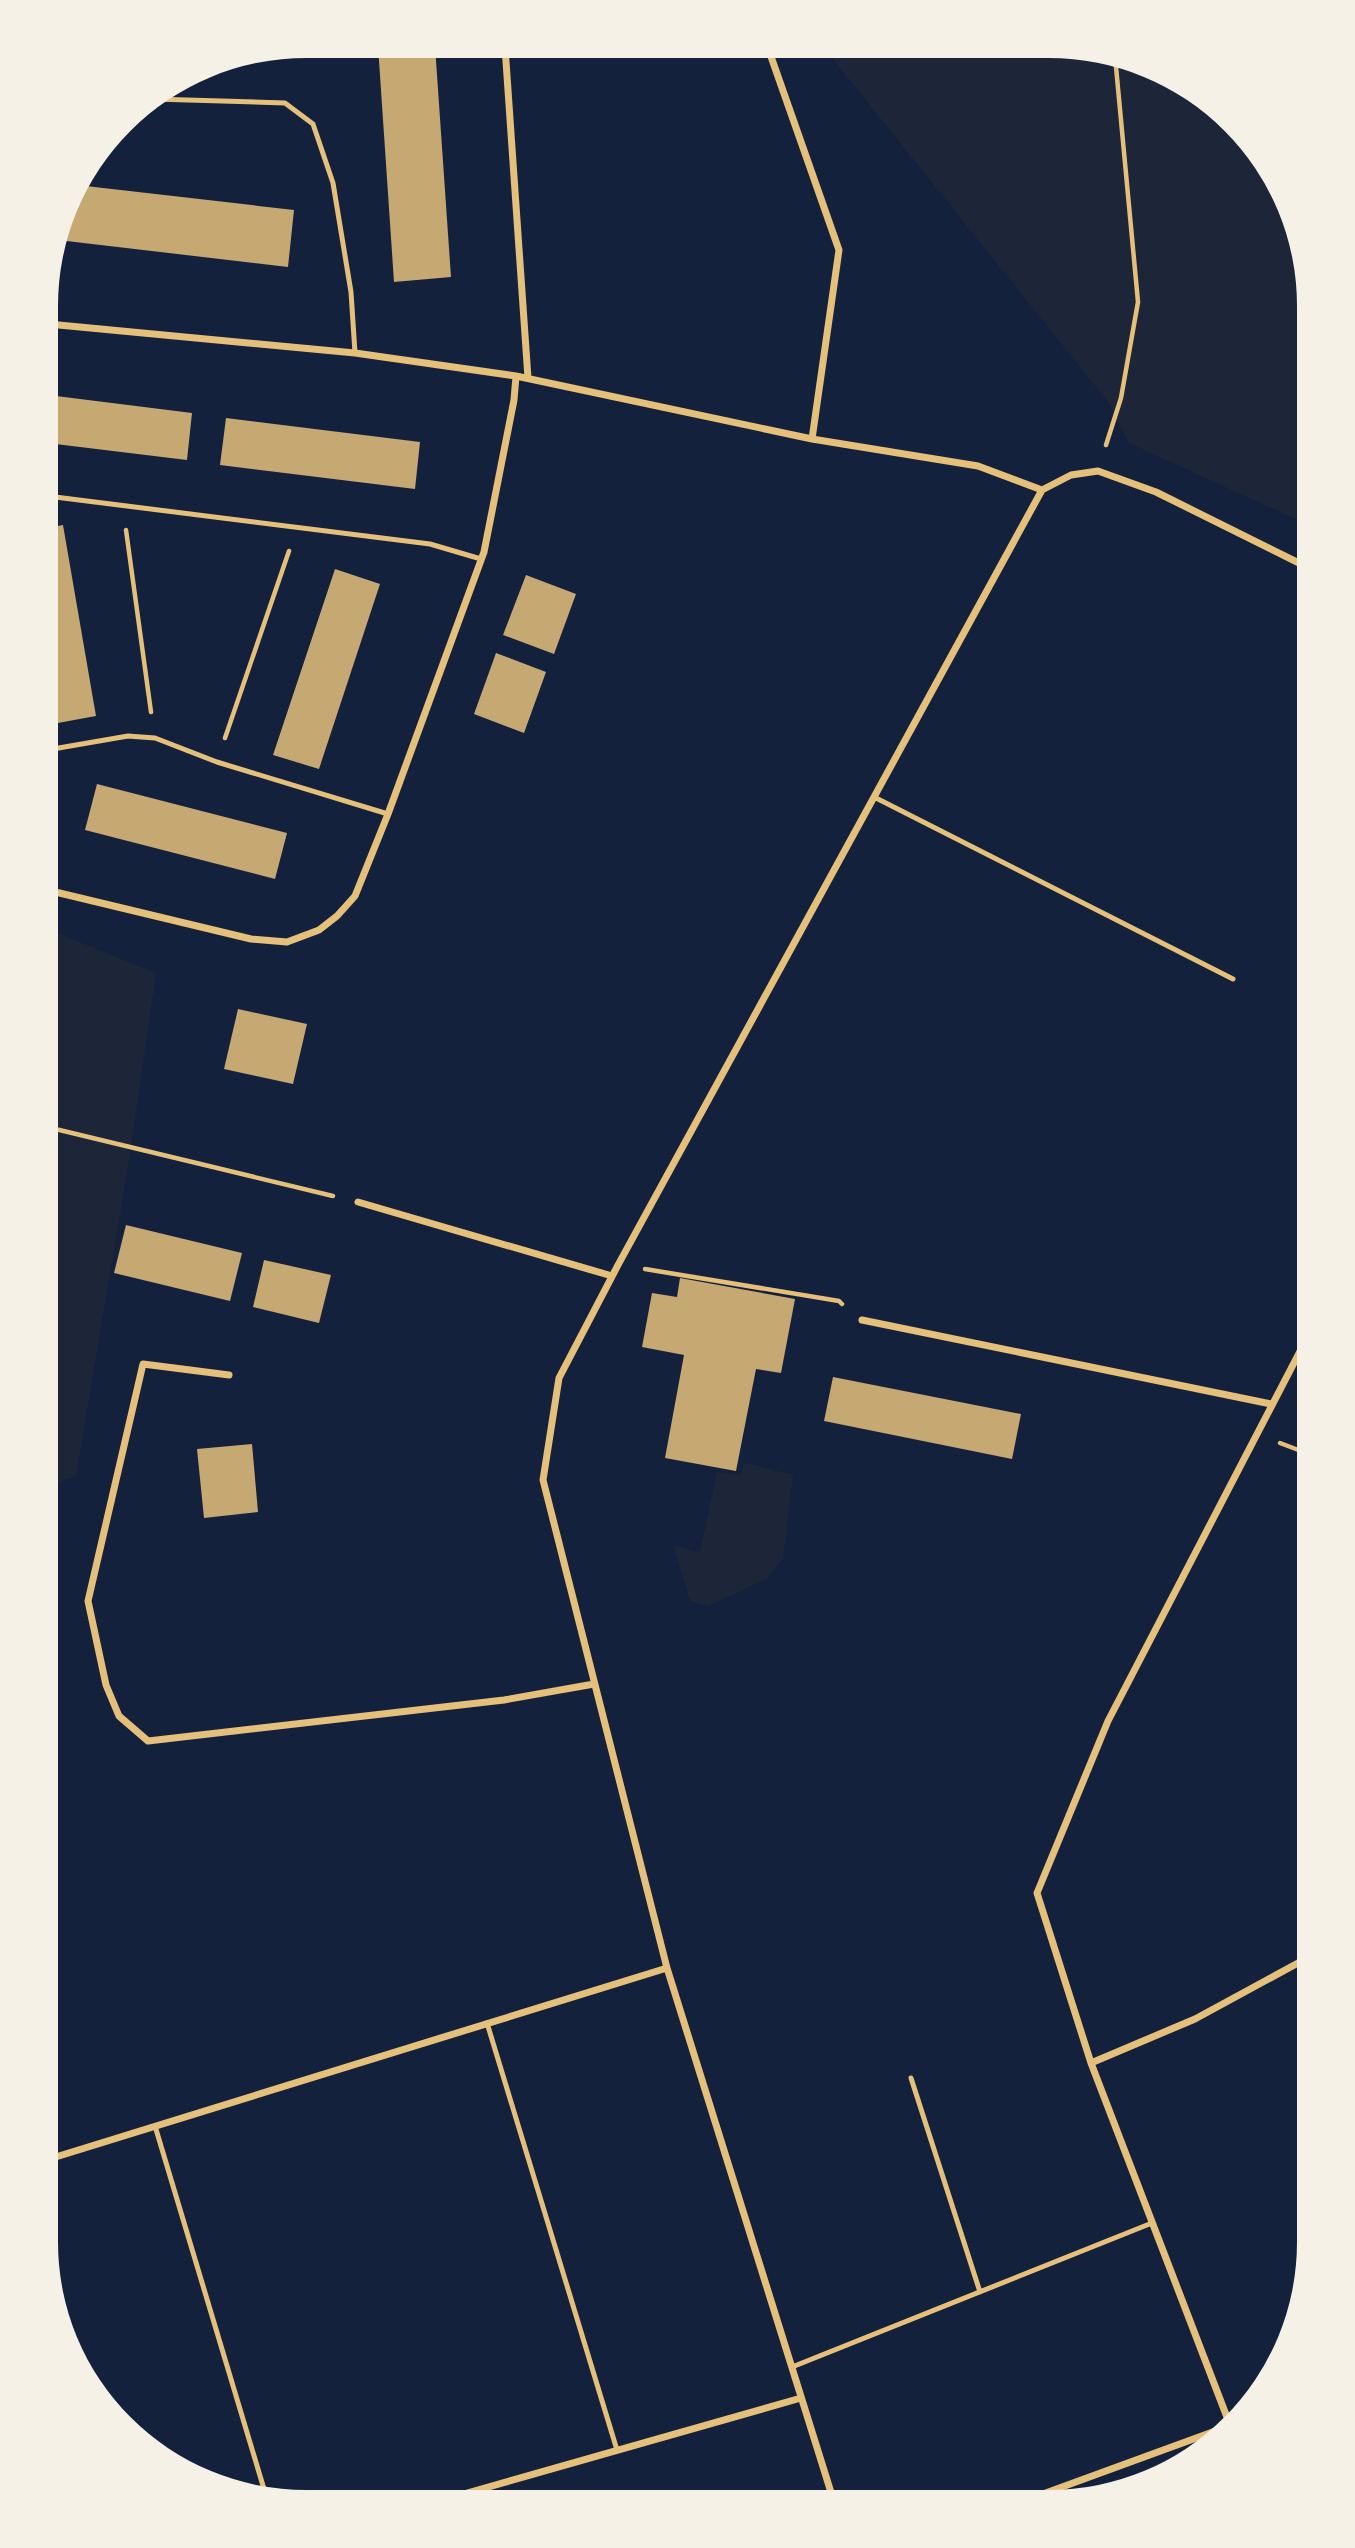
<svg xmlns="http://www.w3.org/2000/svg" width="1355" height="2548" font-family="'Roboto Condensed',sans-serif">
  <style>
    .green { fill: #1d2539 }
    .building { fill: #c6a872 }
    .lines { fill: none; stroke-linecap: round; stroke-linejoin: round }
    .path { stroke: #e5c07b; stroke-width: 4.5 }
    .service { stroke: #e5c07b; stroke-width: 5 }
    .minor { stroke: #e5c07b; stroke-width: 7 }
  </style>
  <rect width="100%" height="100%" fill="#14213d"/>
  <!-- green -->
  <path class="green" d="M825,49l275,1 64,22 57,38 44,51 31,61 13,84v219l-180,-82 -21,-41z
    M47,929l109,44 -29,200 -51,303 -30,10z
    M745,1463l48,12 -10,84 -17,20 -58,27 -18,-5 -17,-56 27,7 17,-80 23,3z"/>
  <!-- building -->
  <path class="building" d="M378,46h57l16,231 -57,5z
    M77,185l217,25 -6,57 -230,-27 15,-50z
    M48,395l144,18 -5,47 -140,-17z
    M226,418l194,24 -5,47 -195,-24z
    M63,525l33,191 -49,9v-197z
    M335,569l45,15 -61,185 -46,-14z
    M526,575l50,19 -22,60 -51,-19z
    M496,653l50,19 -22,61 -50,-19z
    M97,784l190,49 -12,46 -190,-49z
    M238,1009l69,15 -14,60 -69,-15z
    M126,1225l116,28 -12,48 -116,-28z
    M264,1260l67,15 -12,48 -66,-16z
    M680,1278l115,21 -14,74 -25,-4 -20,102 -71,-13 19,-103 -42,-8 10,-54 25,4z
    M833,1377l188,37 -9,45 -188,-38z
    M252,1444l6,68 -54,6 -7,-69z"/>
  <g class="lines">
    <!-- path -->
    <path class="path" d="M1106,445l15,-47 17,-96 -23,-246
      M126,530l25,182
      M225,738l64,-187
      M47,1127l286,69
      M645,1269l194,32 3,3
      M1280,1443l29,11"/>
    <!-- service -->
    <path class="service" d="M153,99l132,4 28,21 20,59 18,109 4,61
      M47,496l383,48 51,15
      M47,750l81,-14 27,2 62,24 171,52
      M874,797l359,182
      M487,2023l130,427
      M911,2078l69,214
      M155,2126l112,373
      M792,2367l360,-144"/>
    <!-- minor -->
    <path class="minor" d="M505,47l23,331
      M768,48l71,202 -27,189
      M48,324l307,29 161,23 296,63 166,27 64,24
      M47,890l204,49 36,3 32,-12 18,-14 18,-20 33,-82 96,-262 30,-152 2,-24
      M358,1202l254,74
      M862,1320l409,84
      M229,1375l-86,-11 -55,237 18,84 13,31 29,25 356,-41 90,-16
      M1091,2063l104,-44 114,-62
      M46,2160l621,-192
      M1230,2425l-139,-362 -54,-170 71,-172 201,-387
      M439,2501l362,-103
      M834,2502l-167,-534 -124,-488 16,-102 59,-113 424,-775 29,-15 27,-4 58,21 153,76
      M1021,2502l208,-76"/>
  </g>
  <!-- crop -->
  <path d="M0 0H1355V2548H0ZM306 58H1049A248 248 0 0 1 1297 306V2242A248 248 0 0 1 1049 2490H306A248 248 0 0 1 58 2242V306A248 248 0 0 1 306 58Z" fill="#f6f1e7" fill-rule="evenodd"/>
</svg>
